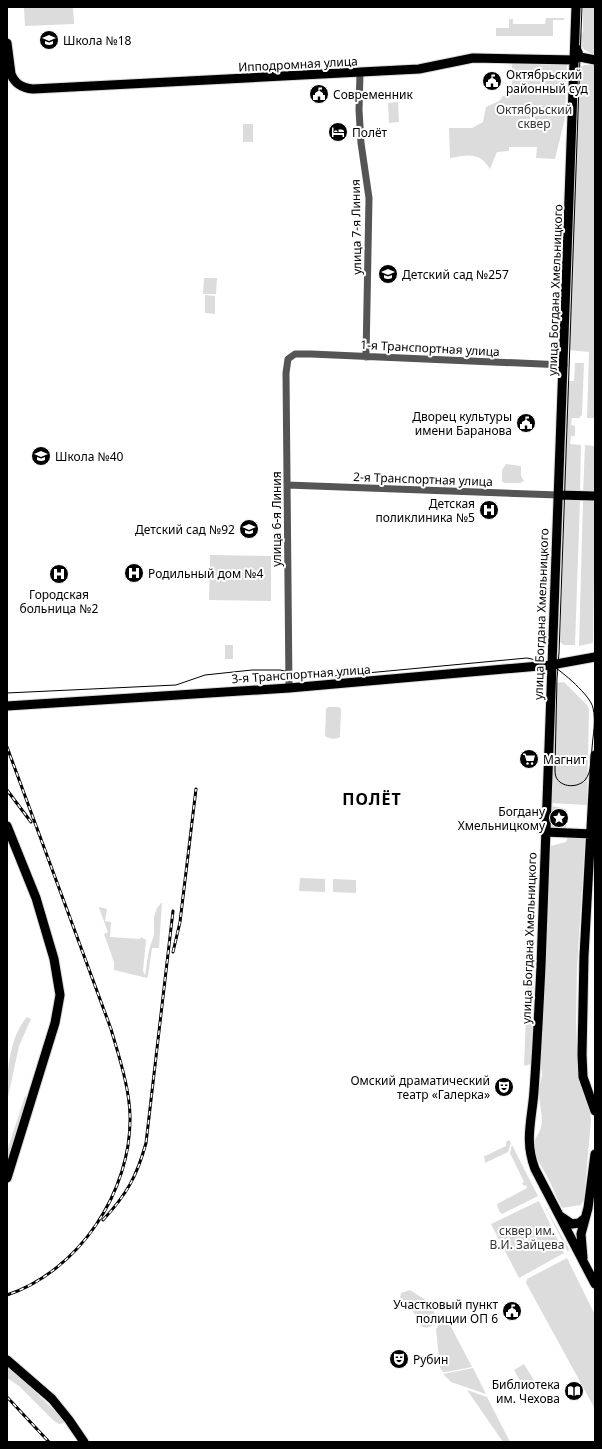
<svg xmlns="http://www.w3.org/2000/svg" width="602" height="1449" font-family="'Noto Sans',sans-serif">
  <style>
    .green { fill: #dcdcdc }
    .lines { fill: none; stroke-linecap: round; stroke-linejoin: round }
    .major-casing { stroke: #dbdbdb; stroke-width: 11 }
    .minor { stroke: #555; stroke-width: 7 }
    .major { stroke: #000; stroke-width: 9 }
    .tram { stroke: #000; stroke-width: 1 }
    .rail-casing { stroke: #000; stroke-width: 3 }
    .rail { stroke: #fff; stroke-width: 1.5; stroke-dasharray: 4.5; stroke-linecap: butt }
    .labels { text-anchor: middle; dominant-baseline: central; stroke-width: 4; stroke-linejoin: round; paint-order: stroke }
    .poi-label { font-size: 12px; fill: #000; stroke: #fff; text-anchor: start }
    .street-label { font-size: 12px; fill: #000; stroke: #fff }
    .park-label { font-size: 12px; fill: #333; stroke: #fff }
    .district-label { font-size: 16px; font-weight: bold; letter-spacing: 1px; fill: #000; stroke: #fff }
  </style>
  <rect width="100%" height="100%" fill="#fff"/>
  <!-- green -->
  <path class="green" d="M24,7h49l1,17 -49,2z
    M583,7h12v49l-10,-6 -5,-5 -1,-7 4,-7z
    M546,18h18v2h-11v16h-57v-8h13v-9h4v5h32z
    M512,62h55l-2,56 -10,41 -19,-1 1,-11h-28v4l-12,1 -7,17c-11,-18 -22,-14 -40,-11l-1,-30h23l11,-6 3,-15 13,-6 4,-5 9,-1z
    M584,65h11v353h-8l2,-66 -21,-2 10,-282z
    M398,102l1,20 -10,1 -1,-20z
    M243,124h10v18h-10z
    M204,278h13l-1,16h-13z
    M205,295l10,1v18l-10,-1z
    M575,363h9l-2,52 -3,3h-7l-1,7 4,1v10h-4l-1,8 11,1 -1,48 -18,-2 6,-110h6z
    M585,445l10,1v46l-12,1z
    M506,464l15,2v10l3,5 -4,2h-16l-2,-2v-11z
    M569,499l11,1 -5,145h-11l-4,-3 4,-140z
    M583,500h9l3,3 -2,140 -14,3z
    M210,555l61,1v45l-62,-1z
    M225,645h8v14h-8z
    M564,682l23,23 2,5 -2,95 -37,-2 5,-120z
    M328,707h11l2,2 -1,28c-4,3 -11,2 -15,-1l1,-27z
    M553,806l13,3 1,5 -12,1 -4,-5z
    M548,820l13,2 1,-2h5l-1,8 -19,-1z
    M568,837l16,1 1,4 -8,125 -1,53 2,56 11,27 2,17 -7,79 -3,6 -19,3c-6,-11 -10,-23 -16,-34 -5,-9 -11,-17 -12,-27 0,-11 5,-12 7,-20 3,-12 -3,-25 -2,-37 0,-8 6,-15 1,-23l7,-220 19,-5z
    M300,878l25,1v13l-26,-1z
    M333,879l23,1v13l-23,-1z
    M162,902l-3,46h-7l-4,28 -1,2 -33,-8v-8l-10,-28 4,-2 -9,-24 1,-1 7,2 -2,12 6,1 -1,15 30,2 1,-2 5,3 -3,31 2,4 4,-25 5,-15v-18l3,-9z
    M528,967l6,3 -3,94 -7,2z
    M27,1017l4,2 -12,27 -12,56c0,-27 1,-63 20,-85z
    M25,1096l2,4 -20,70v-19z
    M509,1140l2,3 -3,9 -23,11 -1,-8 1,1 21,-10v-4z
    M512,1145l26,51 -36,18 -3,-3 -2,-7 30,-16 -1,-3 -2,1 -2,-3 2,-1 -14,-29z
    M539,1201l25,52 -45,25 -28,-54z
    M542,1201l27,48 -1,3z
    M567,1258l28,57v94l-69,-126 1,-4z
    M410,1290l19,12 7,14v5c-3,5 -9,9 -15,5l-14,-26 -4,1 -3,-3 1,-5z
    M448,1321l24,46 -26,5h-3l-3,-4 -4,-39 4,-5z
    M7,1364l57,56v3l-5,1 -5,-3 -35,-35 -12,-8z
    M524,1364l11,18 -11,6 -10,-18z
    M473,1368l13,26 -35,-12 -8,-8z
    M467,1390l20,7 23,45h-7z"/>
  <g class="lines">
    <defs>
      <path id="major" d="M576,7l-35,959c-2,41 -4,83 -7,125 -2,29 -10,49 1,78l60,115
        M7,43l4,31c4,10 11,14 22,15l386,-20 54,-11 102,2
        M576,48l4,9 15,3
        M558,495l37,1
        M7,706l282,-18 262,-23 44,-8
        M595,755l-11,201 -2,99 1,22 12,34
        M7,826l29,72 18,61 6,36 -5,28 -48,155
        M545,832l47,2
        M560,1216l12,8 7,-1 5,-4
        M583,1258l-2,-24 7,-26 7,-54
        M7,1360l45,39 17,21 15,22"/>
    </defs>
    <!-- major casing -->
    <use href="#major" class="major-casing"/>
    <!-- minor -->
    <path class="minor" d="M360,73l-1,37 2,33 8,55 -3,159
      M287,485l271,10
      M289,688l-3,-315 2,-14 7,-5h16l253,11"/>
    <!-- major -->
    <use href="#major" class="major"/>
    <!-- tram -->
    <path class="tram" d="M7,693l169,-8 29,-10 47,-5h28l32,7h12l203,-19c8,2 17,3 24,7 11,6 40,31 42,43 3,12 0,27 -1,40 -1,10 0,24 -7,32 -7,8 -24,8 -29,-3 -1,-2 -1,-7 -1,-9l2,-90c1,-9 1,-17 2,-25l21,-596 2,-50"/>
    <defs>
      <path id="rail" d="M7,747l104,282c8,28 18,57 19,86 2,76 -51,156 -123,180
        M7,790l24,32
        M173,952l7,-30 16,-133
        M103,1220c24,-26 34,-44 43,-77l27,-232
        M7,1397l42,45"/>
    </defs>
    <!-- rail casing -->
    <use href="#rail" class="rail-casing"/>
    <!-- rail -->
    <use href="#rail" class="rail"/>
  </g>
  <!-- icons -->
  <defs>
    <symbol id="school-disc" viewBox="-11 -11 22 22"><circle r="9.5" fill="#000" stroke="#fff"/><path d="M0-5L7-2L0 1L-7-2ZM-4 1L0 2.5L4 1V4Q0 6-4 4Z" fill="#fff"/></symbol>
    <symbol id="civic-disc" viewBox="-11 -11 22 22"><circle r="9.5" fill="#000" stroke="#fff"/><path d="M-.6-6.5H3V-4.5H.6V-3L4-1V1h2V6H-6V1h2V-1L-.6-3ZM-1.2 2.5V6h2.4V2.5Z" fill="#fff"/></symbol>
    <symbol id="hotel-disc" viewBox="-11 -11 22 22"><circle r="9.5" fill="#000" stroke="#fff"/><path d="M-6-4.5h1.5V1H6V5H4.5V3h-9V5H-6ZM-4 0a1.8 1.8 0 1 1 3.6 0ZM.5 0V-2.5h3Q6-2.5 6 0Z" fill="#fff"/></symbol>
    <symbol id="hospital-disc" viewBox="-11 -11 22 22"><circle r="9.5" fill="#000" stroke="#fff"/><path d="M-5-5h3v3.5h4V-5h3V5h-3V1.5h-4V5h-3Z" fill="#fff"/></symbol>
    <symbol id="supermarket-disc" viewBox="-11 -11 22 22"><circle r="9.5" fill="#000" stroke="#fff"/><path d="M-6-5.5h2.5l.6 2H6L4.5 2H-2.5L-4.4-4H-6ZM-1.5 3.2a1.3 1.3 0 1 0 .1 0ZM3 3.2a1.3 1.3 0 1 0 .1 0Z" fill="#fff"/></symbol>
    <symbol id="sight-disc" viewBox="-11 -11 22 22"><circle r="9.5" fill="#000" stroke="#fff"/><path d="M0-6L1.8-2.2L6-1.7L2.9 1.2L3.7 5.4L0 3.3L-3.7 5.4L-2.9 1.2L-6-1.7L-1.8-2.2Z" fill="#fff"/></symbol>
    <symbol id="theatre-disc" viewBox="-11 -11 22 22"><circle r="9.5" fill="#000" stroke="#fff"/><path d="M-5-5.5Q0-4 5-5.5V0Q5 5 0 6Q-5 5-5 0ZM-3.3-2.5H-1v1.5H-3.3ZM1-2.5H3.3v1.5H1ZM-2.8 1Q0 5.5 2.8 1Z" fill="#fff"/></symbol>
    <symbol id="library-disc" viewBox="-11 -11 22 22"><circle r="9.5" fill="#000" stroke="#fff"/><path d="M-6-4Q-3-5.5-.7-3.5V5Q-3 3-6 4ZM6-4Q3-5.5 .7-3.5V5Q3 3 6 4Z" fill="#fff"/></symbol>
  </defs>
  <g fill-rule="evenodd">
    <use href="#school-disc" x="38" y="29" width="22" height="22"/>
    <use href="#civic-disc" x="481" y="70" width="22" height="22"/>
    <use href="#civic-disc" x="308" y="83" width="22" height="22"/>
    <use href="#hotel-disc" x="327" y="121" width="22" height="22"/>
    <use href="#school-disc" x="377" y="263" width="22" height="22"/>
    <use href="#civic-disc" x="515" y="412" width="22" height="22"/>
    <use href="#school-disc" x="30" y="445" width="22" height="22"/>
    <use href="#hospital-disc" x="478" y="499" width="22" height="22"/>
    <use href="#school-disc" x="238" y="518" width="22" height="22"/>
    <use href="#hospital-disc" x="123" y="562" width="22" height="22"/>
    <use href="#hospital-disc" x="48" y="563" width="22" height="22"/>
    <use href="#supermarket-disc" x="518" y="748" width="22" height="22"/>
    <use href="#sight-disc" x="548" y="807" width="22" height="22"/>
    <use href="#theatre-disc" x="493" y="1076" width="22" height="22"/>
    <use href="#civic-disc" x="501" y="1300" width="22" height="22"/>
    <use href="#theatre-disc" x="388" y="1348" width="22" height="22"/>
    <use href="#library-disc" x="563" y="1380" width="22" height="22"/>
  </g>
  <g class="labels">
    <!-- poi labels -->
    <g class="poi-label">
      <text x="63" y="40">Школа №18</text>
      <text x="506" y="74">Октябрьский<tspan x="506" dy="14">районный суд</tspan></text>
      <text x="333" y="94">Современник</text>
      <text x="352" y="132">Полёт</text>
      <text x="402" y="274">Детский сад №257</text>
      <text x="512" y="416" text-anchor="end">Дворец культуры<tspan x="512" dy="14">имени Баранова</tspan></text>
      <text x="55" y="456">Школа №40</text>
      <text x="475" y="503" text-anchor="end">Детская<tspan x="475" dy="14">поликлиника №5</tspan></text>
      <text x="235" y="529" text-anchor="end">Детский сад №92</text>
      <text x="148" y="573">Родильный дом №4</text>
      <text x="59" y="594" text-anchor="middle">Городская<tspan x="59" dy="14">больница №2</tspan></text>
      <text x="543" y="759">Магнит</text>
      <text x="545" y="811" text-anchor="end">Богдану<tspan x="545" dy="14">Хмельницкому</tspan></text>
      <text x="490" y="1080" text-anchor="end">Омский драматический<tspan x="490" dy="14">театр «Галерка»</tspan></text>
      <text x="498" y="1304" text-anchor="end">Участковый пункт<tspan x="498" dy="14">полиции ОП 6</tspan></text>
      <text x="413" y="1359">Рубин</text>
      <text x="560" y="1384" text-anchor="end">Библиотека<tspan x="560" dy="14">им. Чехова</tspan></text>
    </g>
    <!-- street labels -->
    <g class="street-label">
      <text transform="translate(298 64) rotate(-3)">Ипподромная улица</text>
      <text transform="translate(356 227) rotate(-91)">улица 7-я Линия</text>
      <text transform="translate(555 290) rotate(-88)">улица Богдана Хмельницкого</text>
      <text transform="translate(430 348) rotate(3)">1-я Транспортная улица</text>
      <text transform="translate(423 479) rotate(2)">2-я Транспортная улица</text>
      <text transform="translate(276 519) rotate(-90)">улица 6-я Линия</text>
      <text transform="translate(541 614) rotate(-88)">улица Богдана Хмельницкого</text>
      <text transform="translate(301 674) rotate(-4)">3-я Транспортная улица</text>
      <text transform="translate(529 938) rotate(-88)">улица Богдана Хмельницкого</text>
    </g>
    <!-- park labels -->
    <g class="park-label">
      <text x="534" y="109">Октябрьский<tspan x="534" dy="14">сквер</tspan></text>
      <text x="527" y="1230">сквер им.<tspan x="527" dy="14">В.И. Зайцева</tspan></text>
    </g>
    <!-- district labels -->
    <g class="district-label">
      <text x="372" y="799">ПОЛЁТ</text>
    </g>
  </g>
  <!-- border -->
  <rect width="602" height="1449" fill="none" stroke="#000000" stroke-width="16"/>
</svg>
